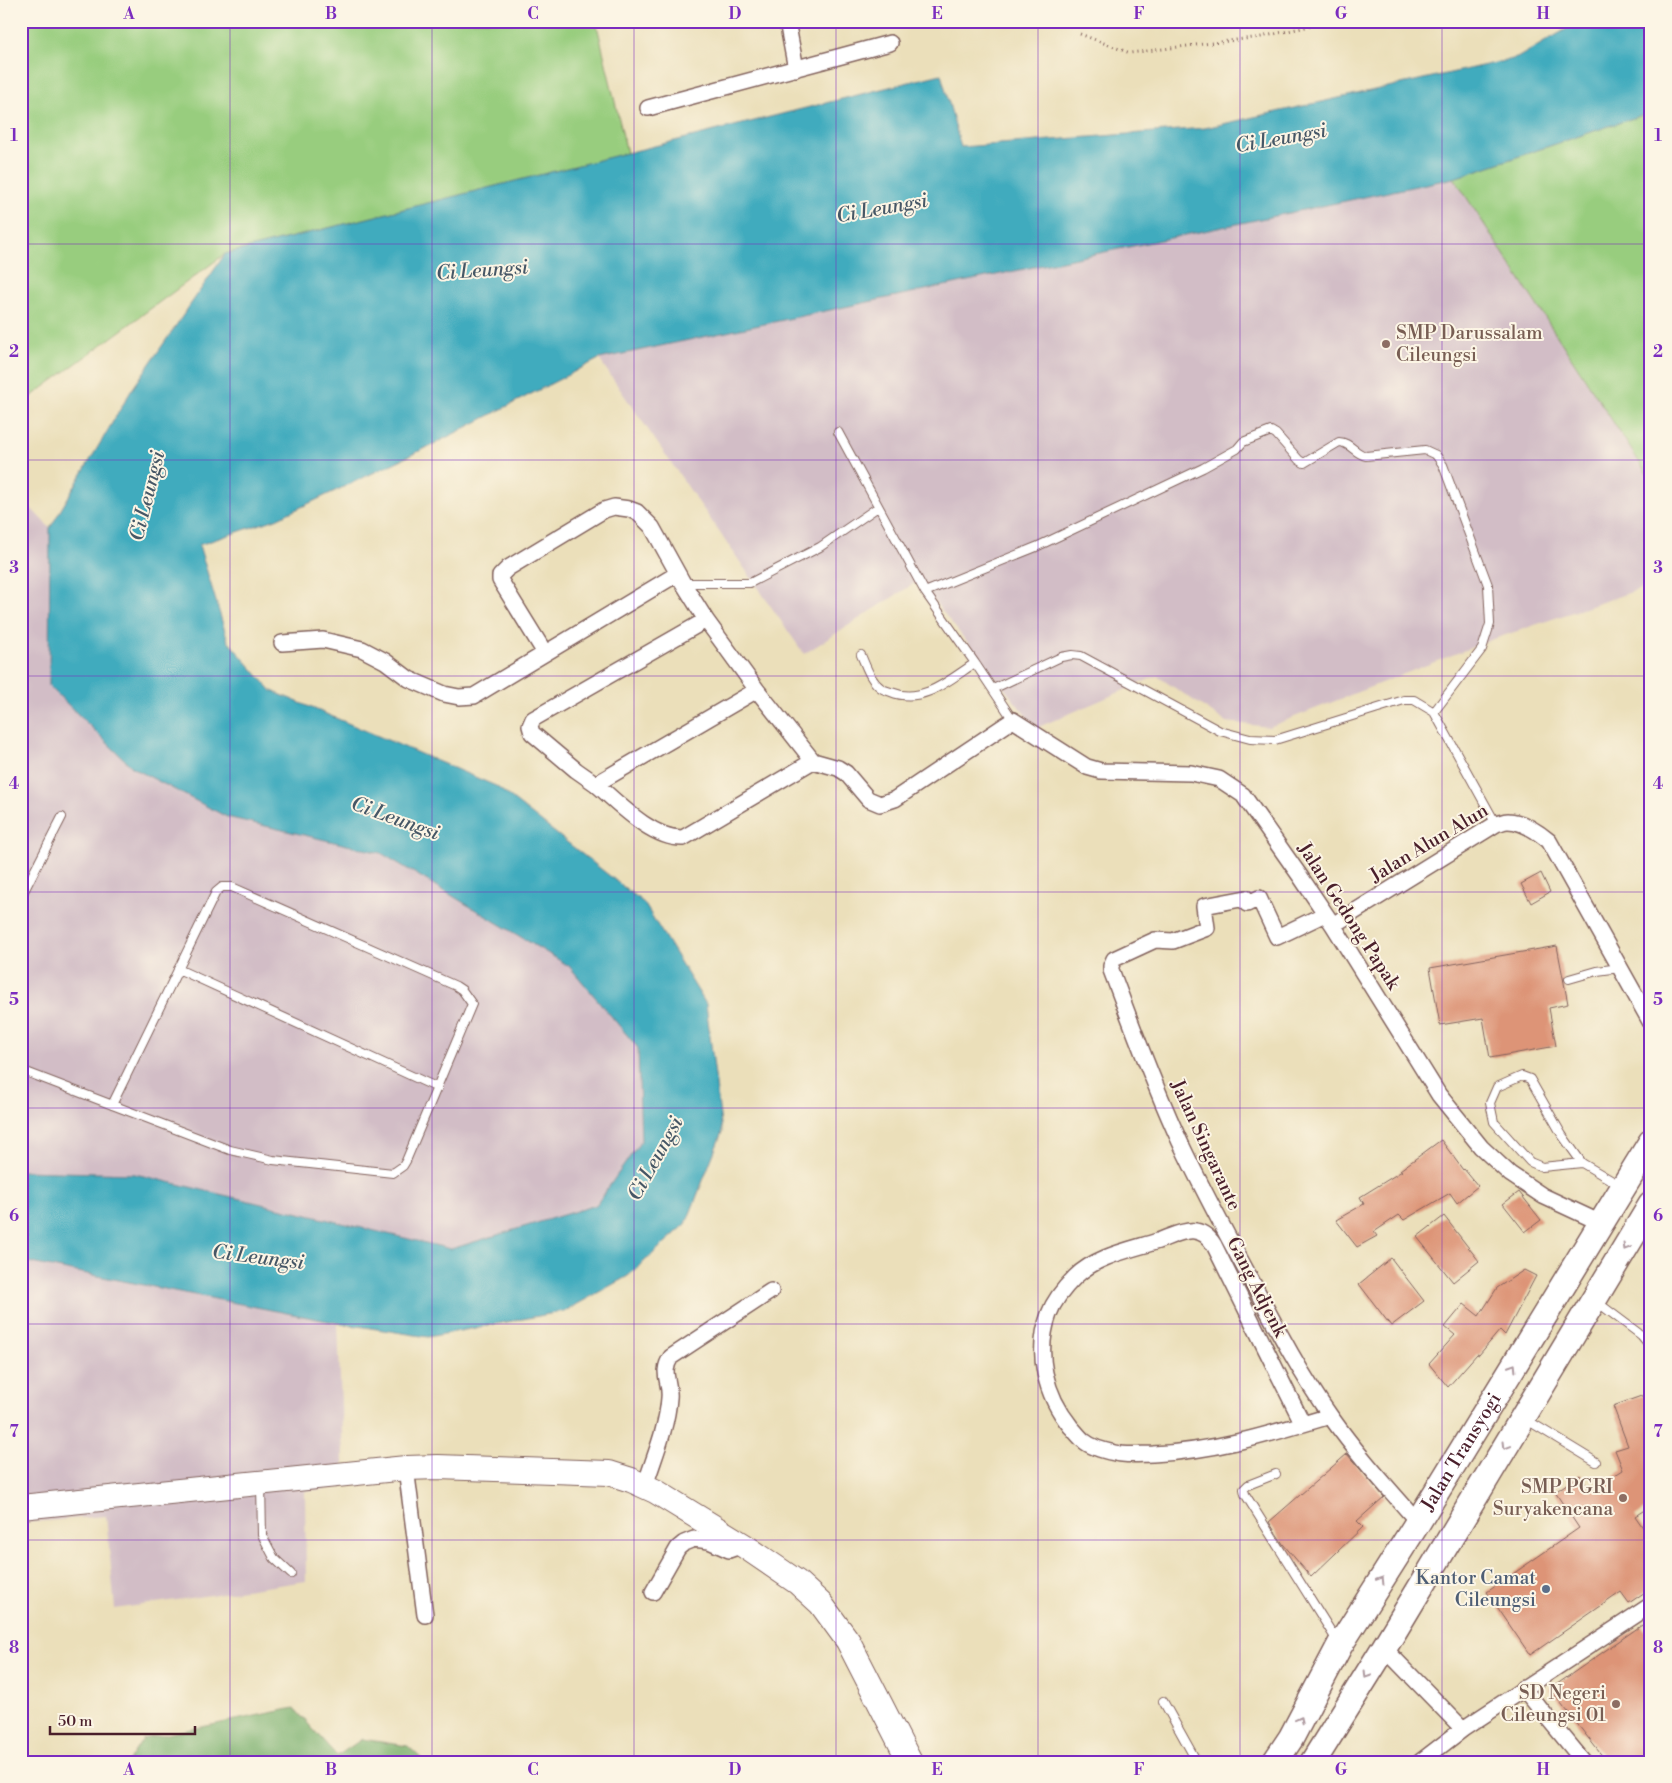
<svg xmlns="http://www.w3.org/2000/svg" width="1672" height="1783" font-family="'Libre Bodoni',serif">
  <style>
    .industrial { fill: #d2bdc6 }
    .green { fill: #98cd7e; stroke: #717654 }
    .forest { fill: #7ab06d; stroke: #62684c }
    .water { fill: #3fabbe; stroke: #446574 }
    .building { fill: #dd9477 }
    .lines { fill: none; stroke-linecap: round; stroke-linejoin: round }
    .service-casing { stroke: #82625d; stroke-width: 10 }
    .minor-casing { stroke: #82625d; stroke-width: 18 }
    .primary-casing { stroke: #82625d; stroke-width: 26 }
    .trunk-casing { stroke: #82625d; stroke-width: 28 }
    .path { stroke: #82625d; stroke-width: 3; stroke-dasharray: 1 4; stroke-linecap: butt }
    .service { stroke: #fff; stroke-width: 8 }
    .minor { stroke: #fff; stroke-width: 15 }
    .primary { stroke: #fff; stroke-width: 24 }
    .trunk { stroke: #fff; stroke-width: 25 }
    .oneway { stroke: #ae9aa0 }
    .grid { fill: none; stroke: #7b2cbf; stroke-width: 1; stroke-opacity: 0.55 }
    .education-dot { fill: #8d6e63; stroke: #fcf5e5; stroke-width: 2 }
    .service-dot { fill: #5c6f8a; stroke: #fcf5e5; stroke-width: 2 }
    .labels { text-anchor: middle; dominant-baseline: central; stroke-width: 4; stroke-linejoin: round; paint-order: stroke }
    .education-label { font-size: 19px; fill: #785e54; stroke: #fcf5e5; text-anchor: end }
    .street-label { font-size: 19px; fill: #4a1f2b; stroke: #fcf5e5 }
    .service-label { font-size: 19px; fill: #4e5e75; stroke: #fcf5e5; text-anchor: end }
    .water-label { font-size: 20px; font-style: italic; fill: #465766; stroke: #fcf5e5 }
    .neatline { fill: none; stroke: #7b2cbf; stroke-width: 2 }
    .grid-label { font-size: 16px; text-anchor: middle; font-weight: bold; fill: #7b2cbf }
  </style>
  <rect width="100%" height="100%" fill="#fcf5e5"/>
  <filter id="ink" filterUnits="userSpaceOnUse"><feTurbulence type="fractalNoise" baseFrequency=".02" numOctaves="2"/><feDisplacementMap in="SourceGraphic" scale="10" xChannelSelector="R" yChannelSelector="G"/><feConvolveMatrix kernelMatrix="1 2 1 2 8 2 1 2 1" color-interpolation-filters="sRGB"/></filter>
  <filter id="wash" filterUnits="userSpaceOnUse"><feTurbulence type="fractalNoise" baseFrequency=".0096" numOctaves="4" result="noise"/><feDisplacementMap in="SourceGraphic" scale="20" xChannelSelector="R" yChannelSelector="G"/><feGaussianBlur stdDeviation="1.12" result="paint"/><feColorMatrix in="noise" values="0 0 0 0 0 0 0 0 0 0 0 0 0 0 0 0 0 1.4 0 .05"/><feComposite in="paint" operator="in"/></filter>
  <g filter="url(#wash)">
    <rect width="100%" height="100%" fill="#ebdfba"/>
    <!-- industrial -->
    <path class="industrial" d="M1454,178l197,302v86l-2,20 -161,55 -219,86 -43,-5 -69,-46 -121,52 -118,-147 -114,73 -205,-295z
      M21,498l29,30 -1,158 178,131 154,36 188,113 69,82 3,94 -45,63 -145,44 -316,-75 -114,-3z
      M21,1261l317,62 6,164 -39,4 1,90 -191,28 -9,-93 -85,7z"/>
    <!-- green -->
    <path class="green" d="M21,21h575l31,132 -402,101 -204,150z
      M1651,112v368l-197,-302z"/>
    <!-- forest -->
    <path class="forest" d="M294,1708l43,48 25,-17 46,7 17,16h-297l15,-23z"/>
    <!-- water -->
    <path class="water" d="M1580,21h71v91l-197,66 -855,181 -167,86 -156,74 -77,26 29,96 44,50 224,95 148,117 62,101 16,128 -36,92 -58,52 -63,35 -137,26 -90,-14 -317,-62v-90l114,3 316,75 145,-44 45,-64 -3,-93 -69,-82 -188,-113 -154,-36 -94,-49 -84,-82 1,-158 81,-137 94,-137 716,-180 20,73 244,-19 312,-70z"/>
    <g id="blocks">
      <!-- building -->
      <path class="building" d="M1541,873l9,19 -19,11 -10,-19z
        M1557,946l11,58 -19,4 7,38 -66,12 -7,-40 -43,7 -10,-57z
        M1441,1140l22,30 1,-1 14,17 -21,17 -7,-10 -46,27 -5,-5 -25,17 3,4 -20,11 -21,-27 28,-16 -4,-7 42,-26 -2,-1z
        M1519,1192l22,28 -16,12 -22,-28z
        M1444,1216l35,45 -26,21 -36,-45z
        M1391,1258l33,43 -33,25 -32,-42z
        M1524,1270l12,6 -31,59 -5,-5 -21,25 -2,-1 -29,33 -19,-23 26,-29 -10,-8 19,-23 15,12 18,-28z
        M1647,1394l4,11v101l-16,10 16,23v49l-22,15 -8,-11 -91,63 -43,-63 92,-64 -24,-36 25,-17 10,16 33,-21 -8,-20 13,-4 -15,-40z
        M1347,1454l37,43 -27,24 6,6 -52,50 -28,-33 -14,-22z
        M1642,1625l9,13v116l-12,8h-32l-57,-73z"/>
    </g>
  </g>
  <g filter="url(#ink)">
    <use href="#blocks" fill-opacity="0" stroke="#82625d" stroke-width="1"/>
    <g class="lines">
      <defs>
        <path id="service" d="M838,432l87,160 50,71 38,57
          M683,583h67l70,-36 58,-40
          M925,592l111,-45 167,-79 34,-19 6,-7 28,-11 5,3 23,26 5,3 35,-21c11,0 16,12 27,14l59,-6 11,5 7,10 45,120 2,39 -8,25 -48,63
          M861,655c5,11 9,25 20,33 2,2 7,3 10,4 32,13 59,-13 84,-29
          M993,689l68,-32 11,-2 9,1 139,75 30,8 25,1 129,-40h10l20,12 62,112
          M21,897l41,-80
          M178,969l260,119
          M1569,979l28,-8 23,-3
          M21,1070l209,80 43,10 120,13 10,-7 3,-5 66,-157 -10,-14 -6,-4 -224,-99h-10l-6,5 -104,213
          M1582,1163l-40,4 -12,-5 -36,-40 -4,-19 7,-16 25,-11 8,3 32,56 20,28 39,23
          M1597,1302l44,33 10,12
          M1527,1420l69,42
          M1276,1474l-28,11 -4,4 1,5 92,147
          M261,1484l1,51 12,23 17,16
          M1163,1701l34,61"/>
        <path id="minor" d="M787,21l9,48
          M648,108l242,-65
          M282,643l41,-3 39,9 23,12 24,18 35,15 15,3 15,-1 203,-122
          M545,653l-45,-73v-4l8,-8 96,-58 10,-3 15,2 8,3 15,15 31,56 23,37
          M757,690l-161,94c22,19 56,55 87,54l130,-77
          M596,784l-20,-14 -44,-37 -2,-7 3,-7 173,-99 51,70 56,71 25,7 8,5 22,26 12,5 15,-5 118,-79 74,47 14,4 90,2 28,6 24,16 57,81 33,49 106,170 42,52 29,27 33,22 58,27
          M1325,914l-48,23 -18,-39 -12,6 -1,-6 -42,8 3,22 -34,13 -18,-1 -41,19 -3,7v4c22,58 43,116 69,172 23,49 49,97 75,145 23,44 47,89 76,130 26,37 57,71 87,105
          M1333,925l163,-101c4,-1 8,-3 12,-3 15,0 30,11 41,20l102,182
          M1303,1424l-89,-179c-15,-24 -34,-12 -56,-4 -28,9 -62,15 -83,36 -10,10 -21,23 -26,37 -14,39 -4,81 22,113 4,4 8,10 13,14 8,7 21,10 31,12 12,3 26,1 38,1 63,-3 117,-20 177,-38
          M406,1468l19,147
          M645,1486c9,-29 22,-58 24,-88 2,-16 -9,-25 2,-41l100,-66
          M653,1592l25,-44 6,-5 10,-4 15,2 20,9 14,-5
          M1384,1648l79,81
          M1523,1688l61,74
          M1420,1762l43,-33 188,-124"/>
        <path id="primary" d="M21,1507l385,-39 32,-1 171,6 22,7 24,11 88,54 54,37 24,22 27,37 62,121"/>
        <g id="trunk">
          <path id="s1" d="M1275,1762l16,-24 49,-93 78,-123 233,-380"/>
          <path d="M1313,1762l71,-114 267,-443"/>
        </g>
      </defs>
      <!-- service casing -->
      <use href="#service" class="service-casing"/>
      <!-- minor casing -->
      <use href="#minor" class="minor-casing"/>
      <!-- primary casing -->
      <use href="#primary" class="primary-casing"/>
      <!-- trunk casing -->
      <use href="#trunk" class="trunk-casing"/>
      <!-- path -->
      <path class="path" d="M1080,34l50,19 131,-16 72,-16"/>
      <!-- service -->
      <use href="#service" class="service"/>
      <!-- minor -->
      <use href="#minor" class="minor"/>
      <!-- primary -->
      <use href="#primary" class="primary"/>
      <!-- trunk -->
      <use href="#trunk" class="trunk"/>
    </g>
    <!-- one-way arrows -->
    <defs><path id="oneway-chevron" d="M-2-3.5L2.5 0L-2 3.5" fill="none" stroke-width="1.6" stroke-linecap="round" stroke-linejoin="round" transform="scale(1.25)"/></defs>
    <g class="oneway">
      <use href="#oneway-chevron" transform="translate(1626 1247) rotate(121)"/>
      <use href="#oneway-chevron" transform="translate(1513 1367) rotate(-58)"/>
      <use href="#oneway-chevron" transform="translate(1506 1446) rotate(121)"/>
      <use href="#oneway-chevron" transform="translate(1381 1580) rotate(-58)"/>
      <use href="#oneway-chevron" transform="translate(1367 1675) rotate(122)"/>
      <use href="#oneway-chevron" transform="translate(1300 1720) rotate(-62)"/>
    </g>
  </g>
  <!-- grid -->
  <path class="grid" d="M230,21v1741M432,21v1741M634,21v1741M836,21v1741M1038,21v1741M1240,21v1741M1442,21v1741M21,244h1630M21,460h1630M21,676h1630M21,892h1630M21,1108h1630M21,1324h1630M21,1540h1630"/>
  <!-- markers -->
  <g class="education-dot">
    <circle cx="1386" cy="344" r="5"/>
    <circle cx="1623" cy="1498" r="5"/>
    <circle cx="1616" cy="1704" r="5"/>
  </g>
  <circle class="service-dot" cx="1546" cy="1589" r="5"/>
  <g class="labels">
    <!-- education labels -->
    <g class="education-label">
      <text x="1396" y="333" text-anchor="start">SMP Darussalam<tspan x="1396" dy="22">Cileungsi</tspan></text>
      <text x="1613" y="1487">SMP PGRI<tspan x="1613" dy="22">Suryakencana</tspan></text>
      <text x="1606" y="1693">SD Negeri<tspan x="1606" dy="22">Cileungsi 01</tspan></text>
    </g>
    <!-- street labels -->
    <g class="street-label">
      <text transform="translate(1429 843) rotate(-31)">Jalan Alun Alun</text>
      <text transform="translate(1349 916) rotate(57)">Jalan Gedong Papak</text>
      <text transform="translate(1206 1145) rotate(65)">Jalan Singarante</text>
      <text transform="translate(1257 1287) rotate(63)">Gang Adjenk</text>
      <text stroke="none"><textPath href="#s1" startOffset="362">Jalan Transyogi</textPath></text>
    </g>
    <!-- service labels -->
    <g class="service-label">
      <text x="1536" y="1578">Kantor Camat<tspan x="1536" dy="22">Cileungsi</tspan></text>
    </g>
    <!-- water labels -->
    <g class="water-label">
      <text transform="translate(1281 139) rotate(-10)">Ci Leungsi</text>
      <text transform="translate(882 209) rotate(-10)">Ci Leungsi</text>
      <text transform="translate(482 271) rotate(-4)">Ci Leungsi</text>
      <text transform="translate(148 496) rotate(-76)">Ci Leungsi</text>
      <text transform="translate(395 819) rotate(20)">Ci Leungsi</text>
      <text transform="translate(656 1159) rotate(-61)">Ci Leungsi</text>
      <text transform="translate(258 1258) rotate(7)">Ci Leungsi</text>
    </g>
  </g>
  <!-- margin -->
  <rect width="1672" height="1783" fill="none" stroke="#fcf5e5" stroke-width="55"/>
  <!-- scale -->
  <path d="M50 1726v8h145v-8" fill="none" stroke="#4a1f2b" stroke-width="2.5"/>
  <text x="58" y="1726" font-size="15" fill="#4a1f2b" stroke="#fcf5e5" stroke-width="4" paint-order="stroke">50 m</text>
  <rect x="28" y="28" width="1616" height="1728" class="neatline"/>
  <g class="grid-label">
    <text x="129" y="19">A</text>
    <text x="331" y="19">B</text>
    <text x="533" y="19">C</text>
    <text x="735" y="19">D</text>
    <text x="937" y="19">E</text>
    <text x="1139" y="19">F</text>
    <text x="1341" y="19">G</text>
    <text x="1543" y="19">H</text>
    <text x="14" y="141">1</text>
    <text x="1658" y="141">1</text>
    <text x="14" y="357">2</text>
    <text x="1658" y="357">2</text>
    <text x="14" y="573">3</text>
    <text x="1658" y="573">3</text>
    <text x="14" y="789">4</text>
    <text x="1658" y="789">4</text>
    <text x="14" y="1005">5</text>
    <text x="1658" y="1005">5</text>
    <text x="14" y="1221">6</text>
    <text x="1658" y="1221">6</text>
    <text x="14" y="1437">7</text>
    <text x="1658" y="1437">7</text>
    <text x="14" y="1653">8</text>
    <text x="1658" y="1653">8</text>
    <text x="129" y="1775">A</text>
    <text x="331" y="1775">B</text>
    <text x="533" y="1775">C</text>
    <text x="735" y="1775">D</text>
    <text x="937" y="1775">E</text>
    <text x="1139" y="1775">F</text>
    <text x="1341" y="1775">G</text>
    <text x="1543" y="1775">H</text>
  </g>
</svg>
